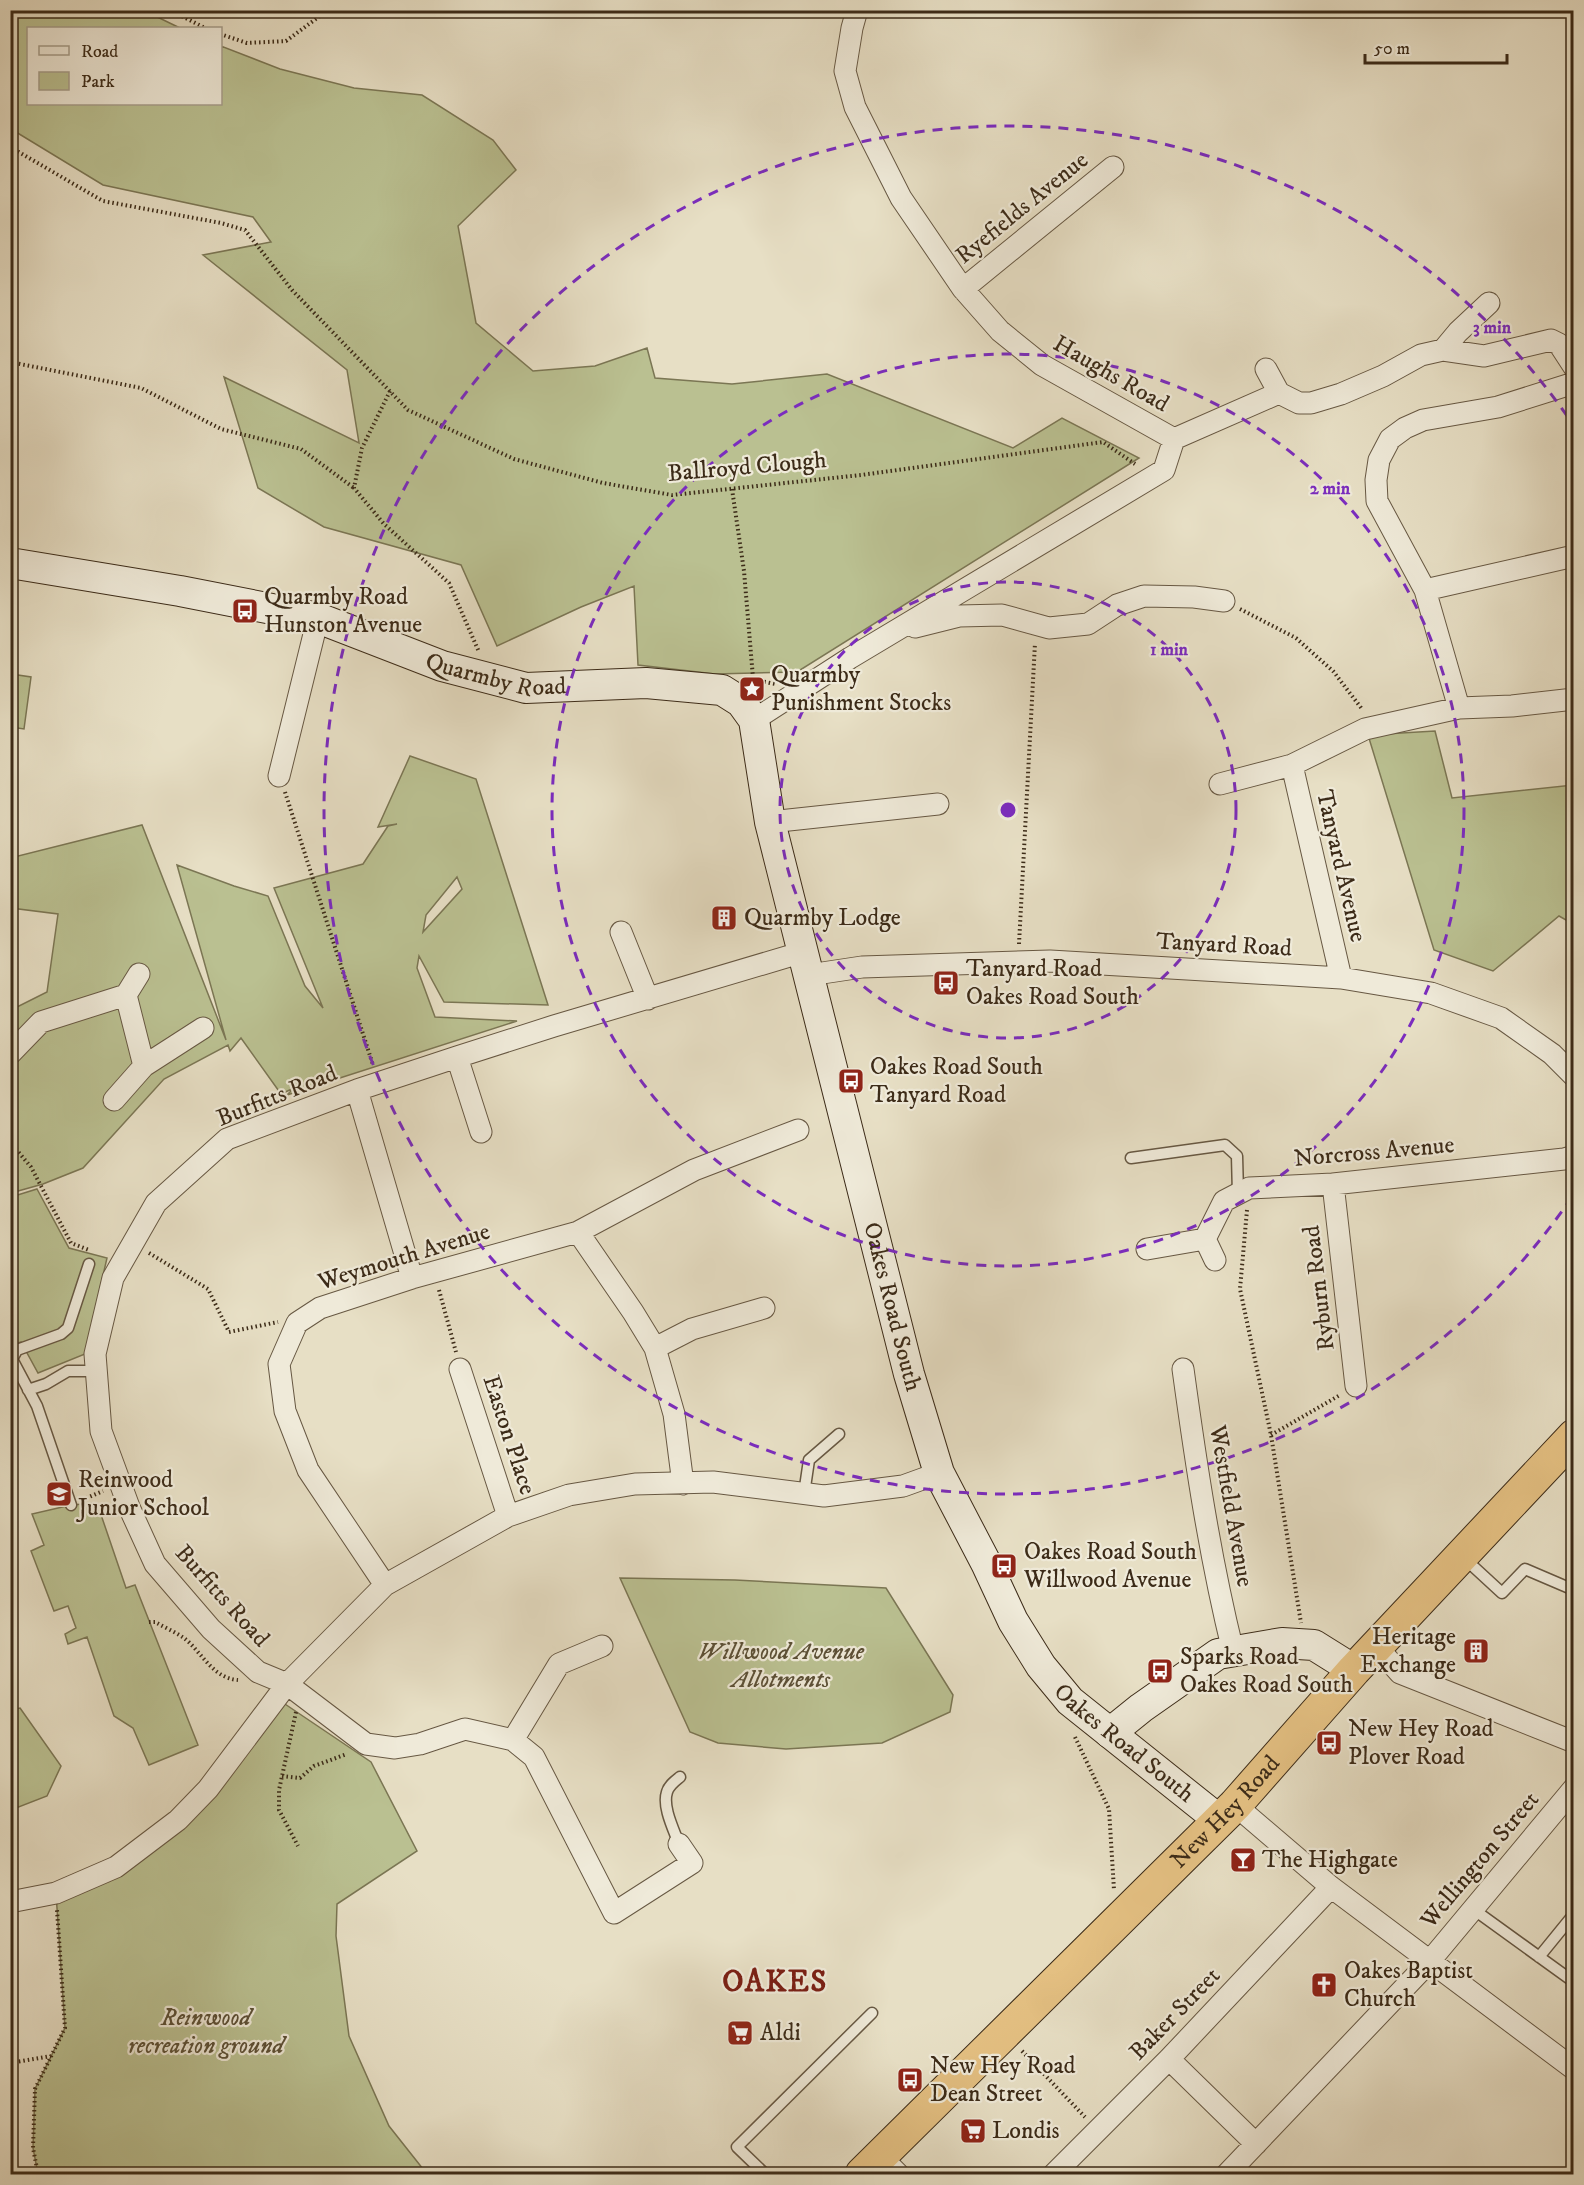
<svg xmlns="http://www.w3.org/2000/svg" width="1584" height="2185" font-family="'IM FELL DW Pica',serif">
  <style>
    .green { fill: #bac091; stroke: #7b7654; stroke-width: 1.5; fill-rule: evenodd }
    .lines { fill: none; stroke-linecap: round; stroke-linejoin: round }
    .lane-casing { stroke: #675843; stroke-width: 13 }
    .street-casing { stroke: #675843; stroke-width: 23 }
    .secondary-casing { stroke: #3c2b18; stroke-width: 32 }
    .highway-casing { stroke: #3c2b18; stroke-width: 35 }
    .path { stroke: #3c2b18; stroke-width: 4; stroke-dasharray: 1.5 3; stroke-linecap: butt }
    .lane { stroke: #efead9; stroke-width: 10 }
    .street { stroke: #efead9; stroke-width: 21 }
    .secondary { stroke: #efead9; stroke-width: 30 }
    .highway { stroke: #e4c082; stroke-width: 33 }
    .ring { fill: none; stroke: #7b2cbf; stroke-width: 3; stroke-dasharray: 10 8 }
    .labels { text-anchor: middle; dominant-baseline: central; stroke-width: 4.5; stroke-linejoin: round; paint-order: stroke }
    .street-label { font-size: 24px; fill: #3c2b18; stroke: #efead9 }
    .poi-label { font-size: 24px; fill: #3c2b18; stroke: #efead9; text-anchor: start }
    .park-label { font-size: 24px; font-style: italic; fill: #5c5036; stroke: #efead9 }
    .district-label { font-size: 30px; font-weight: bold; letter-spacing: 1.5px; fill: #7a1f14; stroke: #efead9 }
    .centre { fill: #7b2cbf; stroke: #efead9; stroke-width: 3 }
    .ring-label { font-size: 18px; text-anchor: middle; font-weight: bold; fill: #7b2cbf; stroke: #efead9; stroke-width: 4.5; stroke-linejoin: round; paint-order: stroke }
  </style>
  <rect width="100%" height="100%" fill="#e7dfc5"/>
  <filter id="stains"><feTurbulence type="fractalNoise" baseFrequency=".00333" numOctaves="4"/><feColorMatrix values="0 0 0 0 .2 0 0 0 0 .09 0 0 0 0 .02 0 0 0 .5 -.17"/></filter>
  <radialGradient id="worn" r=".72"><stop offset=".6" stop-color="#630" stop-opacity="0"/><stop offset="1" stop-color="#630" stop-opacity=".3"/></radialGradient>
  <!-- green -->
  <path class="green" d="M10,11h135l35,17h-152v76h192l1,-58 59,23 74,19 68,7 71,45 23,30 -58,56 18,97 57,48 62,-5 52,-18 8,30 77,6 95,-10 186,74 49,-30 77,40 -342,214 -82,2 -77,-9 -4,-79 -53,21 -84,39 -36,-81 -137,-38 -66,-39 -34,-111 135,66 -12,-73 -144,-115 68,-13 -18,-25 -150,-32 -92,-56z
    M11,674l20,3 -7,52 -13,-2z
    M1435,731l17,67 121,-13v139l-14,-8 -66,55 -59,-21 -66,-215z
    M410,756l66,23 72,226 -104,-3 -25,-46 -2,12 18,49 82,4 -230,74 7,-7 -13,6 -40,-56 -11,13 -2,-6 -64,34 -81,89 -40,16 -32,9v-183l36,-18 11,-78 -47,-6 -1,-50 132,-33 84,215 -49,-175 57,21 34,10 37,90 18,22 -49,-120 89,-24 25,-38 9,-2 -19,3zM457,877l5,12 -39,43 3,-17z
    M37,1189l32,59 38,10 -22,96 -47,19 -17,-31 -10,4v-149z
    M97,1503l29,85 9,-3 63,160 -49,20 -16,-37 -19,-12 -27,-79 -19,7 -3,-10 11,-6 -8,-22 -14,5 -23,-60 13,-6 -12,-31 39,-9z
    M620,1578l115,2 151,8 67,107 -3,17 -68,31 -96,6 -68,-6 -28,-11z
    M276,1698l95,64 46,89 -80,53 -1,32 13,100 40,90 38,48h-389l-5,-26 2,-59 30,-61 -9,-135 122,-73z
    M20,1708l41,58 -14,30 -36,14v-100z"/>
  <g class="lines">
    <defs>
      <path id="lane" d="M1131,1158l94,-13 12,11 1,38
        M28,1390l18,-6 22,-13h28
        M804,1494l5,-34 30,-26
        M71,1505l-34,-99 -25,-47 5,-9 44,-16 7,-6 21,-64
        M1464,1558l38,35 23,-24 49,21
        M679,1844c-5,-14 -17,-37 -12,-52 2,-7 8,-11 13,-15
        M1473,1909l101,73
        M1539,1957l35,-43
        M765,2174l-28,-27 135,-134"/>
      <path id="street" d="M963,289l150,-122
        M1443,350l41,6 67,-16 8,4 15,23
        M1279,393l20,10h12l30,-9 42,-18 38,-21 22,-5 15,-18 31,-29
        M1174,439l105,-46 -13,-24
        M1425,590l149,-34
        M915,627l44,-11 43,-1 47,13 39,-4 29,-19 27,-9 50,1 30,4
        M1459,708l-34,-118 -48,-89 -1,-21 3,-20 11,-21 15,-11 18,-8 75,-13 76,-24
        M754,720l96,-62 314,-188 10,-31 -132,-74 -42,-34 -37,-42 -62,-91 -46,-91 -10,-36 7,-43 5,-18
        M1292,765l49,213
        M279,776l39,-158
        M1220,784l72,-19 73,-36 94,-21 53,-2 62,-7
        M770,822l168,-18
        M621,932l27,67
        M809,975l53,-8 188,-6 291,17 90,15 70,25 51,36 22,22
        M126,995l18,71
        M10,1054l31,-32 85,-27 13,-21
        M457,1057l24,75
        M357,1090l55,188
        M114,1100l30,-34 59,-38
        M1333,1184l23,202
        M578,1232l55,80 22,36 19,66 9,70
        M1147,1249l58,-10
        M1215,1260l-10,-21 19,-38 25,-13 84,-4 231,-25 10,-3
        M655,1348l37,-19 72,-21
        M460,1369l48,147
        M1183,1369c13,95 27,189 50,282
        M385,1585l-77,-115 -23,-59 -6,-47 18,-41 23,-15 92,-30 166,-46 116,-62 104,-40
        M1376,1646l24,27 174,69
        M513,1740l46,-76 43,-18
        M1235,1805l96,82 243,182
        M679,1844l13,19 -78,50 -80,-156 -21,-17 -48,-11 -45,15 -25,4 -29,-4 -79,-60 -29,-12 -47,-43 -56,-65 -26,-57 -28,-76 -6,-77 18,-76 43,-75 71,-64 130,-49 100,-33 97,-31 249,-74
        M10,1902l46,-9 60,-26 62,-47 30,-31 79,-105 98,-99 123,-69 61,-21 66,-11 78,-2 111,14 79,-10 36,-13
        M1169,2059l87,85
        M881,2157l17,17
        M1054,2174l115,-115 162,-172
        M1227,2174l202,-212 145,-174"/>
      <g id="secondary">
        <path id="s1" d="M10,563l170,28 138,27 124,48 84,22 120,-5 76,7 19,12 13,18 16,102 139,552 30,99 47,90 27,58 28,45 29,35 149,119"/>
        <path d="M1110,1733l31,-25 77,-54 64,-11 32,2 40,25"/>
      </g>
      <g id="highway">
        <path id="s2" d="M862,2174l373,-369 119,-135 220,-234"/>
      </g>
    </defs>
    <!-- lane casing -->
    <use href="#lane" class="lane-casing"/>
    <!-- street casing -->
    <use href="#street" class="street-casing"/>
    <!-- secondary casing -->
    <use href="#secondary" class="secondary-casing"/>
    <!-- highway casing -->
    <use href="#highway" class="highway-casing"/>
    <!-- path -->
    <path class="path" d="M170,10l35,18
      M220,34l27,9 39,-2 42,-31
      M10,147l93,54 118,22 24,7 47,60 116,120 106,49 89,24 69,12 189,-20 242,-33 32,22
      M10,362l131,26 80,41 80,20 53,39
      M390,391l-28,57 -8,40 30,36 65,59 30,69
      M732,489l12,82 9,107
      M1240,609l56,29 37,33 29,38
      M751,679l24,5
      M285,792l88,273
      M1019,944l16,-301
      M10,1142l21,25 40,76 18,7
      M1247,1210l-7,79 31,146 30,188
      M149,1253l59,36 21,43 49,-10
      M439,1290l17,62
      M1271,1435l69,-40
      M82,1500l21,-9
      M149,1622h6c9,5 20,10 29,16 18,14 28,40 54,42
      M296,1712l-17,78v20l19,36
      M1075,1737l34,72 5,81
      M282,1776l18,2 14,-12 33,-12
      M1022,2051l63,66
      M10,2063l41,-7
      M38,2174l-5,-26 2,-59 30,-61 -8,-118"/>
    <!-- lane -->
    <use href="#lane" class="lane"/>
    <!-- street -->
    <use href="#street" class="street"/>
    <!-- secondary -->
    <use href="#secondary" class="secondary"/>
    <!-- highway -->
    <use href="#highway" class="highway"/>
  </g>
  <!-- distance rings -->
  <g class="ring">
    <circle cx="1008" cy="810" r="228"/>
    <circle cx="1008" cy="810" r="456"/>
    <path d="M1572 1197A684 684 0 1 1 1572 423"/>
  </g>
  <!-- icons -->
  <defs>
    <symbol id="bus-square" viewBox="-11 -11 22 22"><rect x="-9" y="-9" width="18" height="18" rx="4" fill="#8f2418" stroke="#efead9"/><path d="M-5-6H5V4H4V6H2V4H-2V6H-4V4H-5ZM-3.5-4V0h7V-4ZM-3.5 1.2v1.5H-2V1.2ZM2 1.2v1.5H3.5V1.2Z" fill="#fff"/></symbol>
    <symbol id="sight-square" viewBox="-11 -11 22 22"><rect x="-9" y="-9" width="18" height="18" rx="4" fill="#8f2418" stroke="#efead9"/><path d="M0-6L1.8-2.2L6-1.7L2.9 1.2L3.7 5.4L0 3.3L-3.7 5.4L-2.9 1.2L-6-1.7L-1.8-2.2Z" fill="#fff"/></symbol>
    <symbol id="building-square" viewBox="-11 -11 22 22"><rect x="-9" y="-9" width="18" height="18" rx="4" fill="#8f2418" stroke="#efead9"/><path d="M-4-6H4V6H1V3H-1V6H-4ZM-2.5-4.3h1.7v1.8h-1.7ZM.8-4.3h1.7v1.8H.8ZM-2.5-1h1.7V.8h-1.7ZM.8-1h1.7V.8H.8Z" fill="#fff"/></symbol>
    <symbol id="school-square" viewBox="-11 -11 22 22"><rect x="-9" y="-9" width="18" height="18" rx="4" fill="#8f2418" stroke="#efead9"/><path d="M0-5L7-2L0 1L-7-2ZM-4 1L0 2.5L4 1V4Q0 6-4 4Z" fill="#fff"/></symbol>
    <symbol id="bar-square" viewBox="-11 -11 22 22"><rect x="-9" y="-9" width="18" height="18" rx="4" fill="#8f2418" stroke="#efead9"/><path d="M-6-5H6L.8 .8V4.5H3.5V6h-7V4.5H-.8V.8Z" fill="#fff"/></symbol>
    <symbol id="church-square" viewBox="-11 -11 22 22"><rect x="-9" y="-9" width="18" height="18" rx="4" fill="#8f2418" stroke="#efead9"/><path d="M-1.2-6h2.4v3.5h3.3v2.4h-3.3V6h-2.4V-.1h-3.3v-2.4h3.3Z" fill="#fff"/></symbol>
    <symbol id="supermarket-square" viewBox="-11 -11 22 22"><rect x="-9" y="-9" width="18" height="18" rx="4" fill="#8f2418" stroke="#efead9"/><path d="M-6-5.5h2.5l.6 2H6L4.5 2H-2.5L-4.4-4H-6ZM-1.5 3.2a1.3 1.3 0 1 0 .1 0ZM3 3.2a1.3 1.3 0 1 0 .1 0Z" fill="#fff"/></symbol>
  </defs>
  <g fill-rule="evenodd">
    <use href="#bus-square" x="230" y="596" width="30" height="30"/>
    <use href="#sight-square" x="737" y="674" width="30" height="30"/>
    <use href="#building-square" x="709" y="903" width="30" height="30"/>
    <use href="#bus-square" x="931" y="968" width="30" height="30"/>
    <use href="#bus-square" x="836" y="1066" width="30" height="30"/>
    <use href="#school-square" x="44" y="1479" width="30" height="30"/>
    <use href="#bus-square" x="989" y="1551" width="30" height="30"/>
    <use href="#building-square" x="1461" y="1636" width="30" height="30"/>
    <use href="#bus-square" x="1145" y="1656" width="30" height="30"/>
    <use href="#bus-square" x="1314" y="1728" width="30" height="30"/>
    <use href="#bar-square" x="1228" y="1845" width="30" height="30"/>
    <use href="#church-square" x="1309" y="1970" width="30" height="30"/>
    <use href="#supermarket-square" x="725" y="2018" width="30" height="30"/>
    <use href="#bus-square" x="895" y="2065" width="30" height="30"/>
    <use href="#supermarket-square" x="958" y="2116" width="30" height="30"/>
  </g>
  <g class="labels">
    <!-- street labels -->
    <g class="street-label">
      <text transform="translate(1022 208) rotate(-39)">Ryefields Avenue</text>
      <text transform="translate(1111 374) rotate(30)">Haughs Road</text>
      <text transform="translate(747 467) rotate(-5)">Ballroyd Clough</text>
      <text stroke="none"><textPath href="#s1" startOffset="501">Quarmby Road</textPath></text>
      <text transform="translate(1341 866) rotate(77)">Tanyard Avenue</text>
      <text transform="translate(1224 945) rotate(3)">Tanyard Road</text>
      <text transform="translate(277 1096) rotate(-22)">Burfitts Road</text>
      <text transform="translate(1374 1152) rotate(-5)">Norcross Avenue</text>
      <text transform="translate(404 1257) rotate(-17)">Weymouth Avenue</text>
      <text transform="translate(1319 1288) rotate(-97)">Ryburn Road</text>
      <text stroke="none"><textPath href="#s1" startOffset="1377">Oakes Road South</textPath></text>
      <text transform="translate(509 1435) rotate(72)">Easton Place</text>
      <text transform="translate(1231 1506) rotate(80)">Westfield Avenue</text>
      <text transform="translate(222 1596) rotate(48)">Burfitts Road</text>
      <text stroke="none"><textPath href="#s1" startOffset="1882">Oakes Road South</textPath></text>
      <text stroke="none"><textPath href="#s2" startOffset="513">New Hey Road</textPath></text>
      <text transform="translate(1480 1860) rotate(-50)">Wellington Street</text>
      <text transform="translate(1175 2014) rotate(-46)">Baker Street</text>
    </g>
    <!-- poi labels -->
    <g class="poi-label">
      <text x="264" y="597">Quarmby Road<tspan x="264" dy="28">Hunston Avenue</tspan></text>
      <text x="771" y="675">Quarmby<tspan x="771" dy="28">Punishment Stocks</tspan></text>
      <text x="744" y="918">Quarmby Lodge</text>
      <text x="966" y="969">Tanyard Road<tspan x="966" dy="28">Oakes Road South</tspan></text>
      <text x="870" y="1067">Oakes Road South<tspan x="870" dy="28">Tanyard Road</tspan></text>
      <text x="78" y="1480">Reinwood<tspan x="78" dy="28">Junior School</tspan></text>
      <text x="1024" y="1552">Oakes Road South<tspan x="1024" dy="28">Willwood Avenue</tspan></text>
      <text x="1456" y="1637" text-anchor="end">Heritage<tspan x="1456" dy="28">Exchange</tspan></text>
      <text x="1180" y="1657">Sparks Road<tspan x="1180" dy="28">Oakes Road South</tspan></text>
      <text x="1348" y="1729">New Hey Road<tspan x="1348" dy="28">Plover Road</tspan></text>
      <text x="1262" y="1860">The Highgate</text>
      <text x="1344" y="1971">Oakes Baptist<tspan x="1344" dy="28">Church</tspan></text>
      <text x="760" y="2033">Aldi</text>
      <text x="930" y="2066">New Hey Road<tspan x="930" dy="28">Dean Street</tspan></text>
      <text x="992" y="2131">Londis</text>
    </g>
    <!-- park labels -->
    <g class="park-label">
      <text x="781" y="1652">Willwood Avenue<tspan x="781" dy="28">Allotments</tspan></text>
      <text x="206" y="2018">Reinwood<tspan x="206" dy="28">recreation ground</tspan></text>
    </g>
    <!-- district labels -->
    <g class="district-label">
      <text x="775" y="1982">OAKES</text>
    </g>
  </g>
  <circle cx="1008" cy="810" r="9" class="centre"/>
  <g class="ring-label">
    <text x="1492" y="333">3 min</text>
    <text x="1330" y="494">2 min</text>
    <text x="1169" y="655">1 min</text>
  </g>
  <!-- margin -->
  <rect width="1584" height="2185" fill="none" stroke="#e7dfc5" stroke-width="36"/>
  <rect x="12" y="12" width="1560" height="2161" fill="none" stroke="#3c2b18" stroke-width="3"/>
  <rect x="18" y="18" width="1548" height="2149" fill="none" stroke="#3c2b18" stroke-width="1.5"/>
  <!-- legend -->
  <rect x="27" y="27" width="195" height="78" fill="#efead9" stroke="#a79e8c" stroke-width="1.5"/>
  <rect x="39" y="46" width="30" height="9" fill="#efead9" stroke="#a79e8c" stroke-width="1.5"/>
  <text x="81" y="57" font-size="18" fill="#3c2b18">Road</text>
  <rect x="39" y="72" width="30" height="18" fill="#bac091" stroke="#a79e8c" stroke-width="1.5"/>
  <text x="81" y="87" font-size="18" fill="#3c2b18">Park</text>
  <!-- scale -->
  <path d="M1365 54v9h142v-9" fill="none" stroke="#3c2b18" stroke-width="3"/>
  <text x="1374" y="54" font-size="18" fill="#3c2b18" stroke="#efead9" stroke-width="4.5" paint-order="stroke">50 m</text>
  <rect width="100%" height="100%" filter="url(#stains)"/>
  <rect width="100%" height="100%" fill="url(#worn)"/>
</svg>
